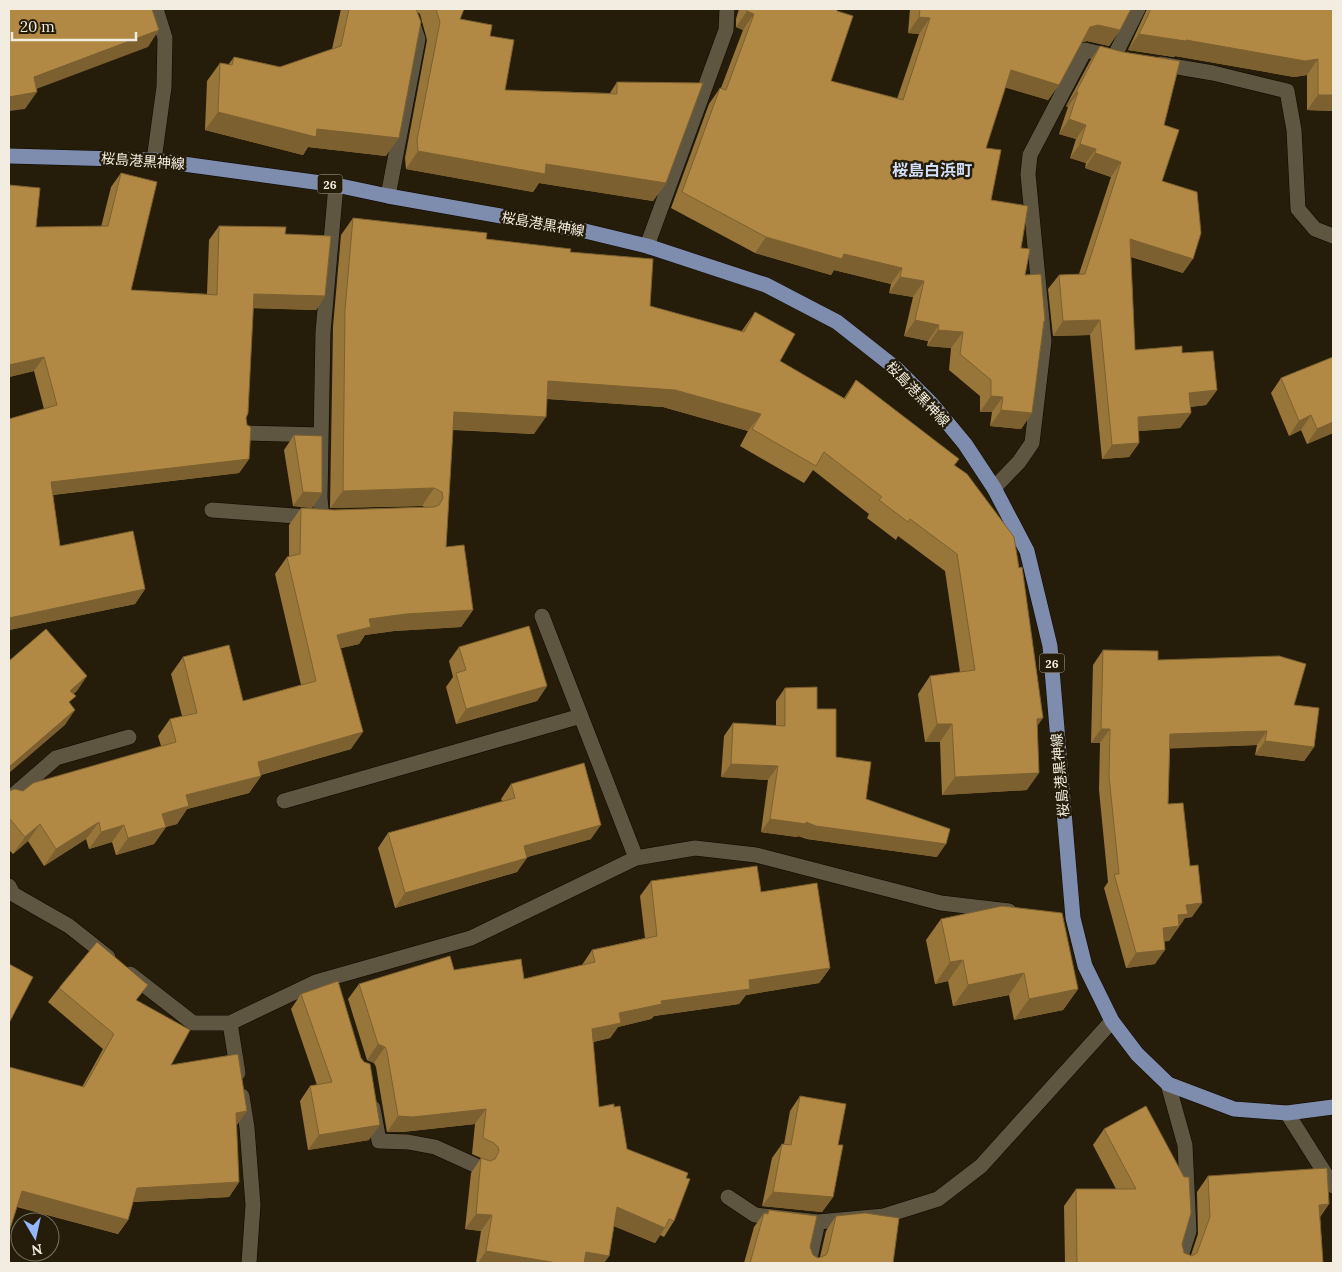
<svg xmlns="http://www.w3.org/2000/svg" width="1342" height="1272" font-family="Lora,'Noto Sans JP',serif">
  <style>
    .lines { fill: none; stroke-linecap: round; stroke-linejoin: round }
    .street-casing { stroke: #0e0700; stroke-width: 16 }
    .primary-casing { stroke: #0e0700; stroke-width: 16 }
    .street { stroke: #5f5641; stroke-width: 15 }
    .primary { stroke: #7e8cae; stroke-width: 15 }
    .wall { fill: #98763a }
    .shaded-wall { fill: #7c6030 }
    .building { fill: #b18944; stroke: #7c6030 }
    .labels { text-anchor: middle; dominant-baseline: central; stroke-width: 5; stroke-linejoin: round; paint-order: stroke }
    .shield { fill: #251d0a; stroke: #b4afa0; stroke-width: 1 }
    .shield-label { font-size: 12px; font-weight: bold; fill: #f2ede0 }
    .street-label { font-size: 14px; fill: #f2ede0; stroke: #251d0a }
    .quarter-label { font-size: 16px; font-weight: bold; fill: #d3e0fb; stroke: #251d0a }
  </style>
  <rect width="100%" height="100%" fill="#251d0a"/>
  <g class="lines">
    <defs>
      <path id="street" d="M1114,57l24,-48
        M1160,64l53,9 74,18 7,39 4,79 17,20 18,7
        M154,160l10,-73 1,-49 -9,-29
        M388,196l30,-157 -7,-21 -14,-9
        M647,246l79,-216 1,-21
        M245,433l76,2
        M994,488l25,-26 13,-19 12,-102 -16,-167 2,-19 55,-105 30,7
        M212,510l110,8 -2,-20 3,-166 13,-147
        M542,616l94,242
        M9,799l47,-41 73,-21
        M284,801l297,-85
        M9,886l4,8 56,32 39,31
        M130,974l63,49h37l86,-41 155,-44 165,-80 59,-10 61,7 185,48 68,8
        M230,1023l8,50
        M1168,1084l17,61 4,86 -10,32
        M242,1096l5,32 6,77 -4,58
        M373,1108l6,33 29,1 27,5 44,20
        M1287,1113l46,73
        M728,1197l27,18 63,7 66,-6 54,-17 43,-33 131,-145
        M809,1263l9,-41"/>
      <path id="primary" d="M9,156l145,4 182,25 52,11 197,35 62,15 119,39 71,37 61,48 33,33 34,41 29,44 33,63 23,95 23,272 12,48 27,55 25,33 31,30 66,25 53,4 46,-6"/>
    </defs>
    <!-- street casing -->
    <use href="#street" class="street-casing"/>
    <!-- primary casing -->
    <use href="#primary" class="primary-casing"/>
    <!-- street -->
    <use href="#street" class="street"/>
    <!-- primary -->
    <use href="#primary" class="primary"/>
  </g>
  <!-- wall -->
  <path class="wall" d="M341,9h123l-4,10 30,17 15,54 105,3 7,-11 49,101 -13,18 -114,-18 -6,9 -127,-23 -1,-11 22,-118 -7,-26 -3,-2 -31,144 -78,-9 -5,8 -98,-25 2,-49 13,-18 8,2 6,-8 46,10 52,-18z
    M739,9h98l-6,72 66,18 22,-65 -11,-1 2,-24h221l-11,21 -11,16 -22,-5 -5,1 -23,43 -11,15 -43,-13 -19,61 5,52 30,48 4,27 19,48 -12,90 -11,16 -31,-3 2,-14h-12v-16l-31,-26 2,-22 -24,-2 1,-5 -24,-5 9,-39 -24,-4 2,-9 -57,-14 -3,5 -76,-22 -84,-45 38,-104 11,-16h1l22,-58 -7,-3v-8z
    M1147,9h186v102l-26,-1v-35l-13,2 -119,-21 -1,1 -46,-7z
    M1100,46l64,79 -2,56 21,92 -52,-16 4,93 47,3 35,37 -11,15 -16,2 1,6 -11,15 -42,3 1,12 -10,14 -27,2 -12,-124 -37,1 -5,-47 11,-14 20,-1 32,-97 -26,-9 1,-5 -16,-5 6,-19 -17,-5 9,-27 -2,-1 24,-45z
    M121,173l10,117 76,4 2,-54 10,-14 66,8 40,62 -9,14 -63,-2 -7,110 3,41 -10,14 -186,22 7,51 85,43 -10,15 -126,26 35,-221 -10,-38 -25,6v-192l27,42h65l10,-40z
    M353,218l217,34 80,54 91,26 14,-20 25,49 64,37 12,-18 103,79 -4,6 82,261 -10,64 -85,5 -2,-53h-15l-7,-48 12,-18 30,-4 -15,-101 -47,-35 -2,4 -29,-22 2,-4 -56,-44 -9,13 -64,-37 8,-15 -85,-24 -116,-8 -13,35 -81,-4 -7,117 27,63 -12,17 -67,4 -29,4 -6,9 -18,4 10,101 -90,26v1l-12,17 -62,16 -10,15 -11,3 -12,17 -38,11 -4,-13 -23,7 -3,-10 -42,27 -16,-25 -15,13 -4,-4v-59h14l138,-45 -3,-10 12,-17 12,-3 -11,-42 12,-17 60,44 58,-16 -26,-111 12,-17h2v-32l12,-17 33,2 91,-3 -3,-1 -92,2 3,-181 8,-92z
    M1333,357v76l-26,11 -6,-14 -12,6 -18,-43 10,-15z
    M294,435l28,58 -10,15 -19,-2 -9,-56z
    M459,647l88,39 -10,15 -81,23 -10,-37 7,-10 -4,-16z
    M1103,650l55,10 136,45 20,42 -10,14 -49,-6 2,-10 -87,3 -2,56 24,113 -7,1 -16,23h-5l-9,23 -29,4 -22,-80 4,-6 -9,-92 1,-47h-9l2,-78z
    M785,688l32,21 19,48 30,42 71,58 -130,-18 -9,-3 -1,1 -36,-5 7,-52 -47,-3 3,-41 9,-13 43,3v-25z
    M511,784l80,55 -64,18 -10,15 -122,36 -17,-60 10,-15 114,-32 -1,-2z
    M651,881l110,11 69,76 -11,15 -73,12 -7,9 -85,12 -3,3 -33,8 -8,11 -17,4 6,65h15l13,42 59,29 -12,43 -10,16 -4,-2 -5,8 -41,-17 -5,30 -5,7h-128l5,-32 -16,-2 6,-56 10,-15 2,1 -11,-5 3,-30 -73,8h-15l-11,-65 -2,-4 -7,-3 -19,-61 11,-15 95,-14 70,9 58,-14 10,-15 53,-12 -5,-42z
    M941,919l137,70 -15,21 -49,10 -5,-25 -56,11 -5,-25 -13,3 -9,-44z
    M59,988l78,13 34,64 76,46 -11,14 3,57 -10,15 -96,5 -5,18 -10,14 -101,-27 -8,-140 73,20 21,-38 -55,-47z
    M301,994l68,146 -61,10 -8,-49 10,-15 7,-1 -26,-76z
    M800,1096l38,49 -5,52 -11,15 -60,-6 10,-48 10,-14h2l6,-33z
    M1104,1129l78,115 2,9 7,2 7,-21 -1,-42 11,-16 121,28 -9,13 3,46h-258l-1,-57 12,-17h40l-23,-44z
    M769,1210l41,37 3,8 5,3 2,-1 6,-26 10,-15 57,47h-149l10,-36 10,-14h3z"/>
  <!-- shaded-wall -->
  <path class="shaded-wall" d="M747,11l7,3 -11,16 -7,-3z
    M919,17l11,1 -11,16 -11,-1z
    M1098,25l22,5 -11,16 -22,-5 -8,2 11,-16z
    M159,30l-11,17 -125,47 11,-17z
    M1139,34l47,6 132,19 -11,16 -13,2 -119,-21 -1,1 -46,-7z
    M1011,70l48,15 -11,15 -48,-14z
    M37,92l-12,17 -16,2v-14z
    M1076,92h2l-10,15 -2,-1z
    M1318,95h15v16l-26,-1z
    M218,112l181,26 -13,18 -78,-9 -5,8 -98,-25z
    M1069,119l17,6 -10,14 -17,-5z
    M1080,144l16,5 -10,14 -16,-5z
    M418,151l128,13 120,19 -13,18 -114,-18 -6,9 -127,-23z
    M1095,153l26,9 -10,15 -26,-9z
    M766,237l78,17 58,14 -11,16 -57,-14 -3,5 -76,-22z
    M1130,239l63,20 -10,14 -63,-20z
    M900,277l24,4 -11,16 -24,-4z
    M254,294l71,2 -9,14 -72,-2z
    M915,320l24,5 -11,16 -24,-5z
    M1100,320l-10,15 -37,1 10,-15z
    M938,330l25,2 -12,16 -24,-2z
    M44,357l-10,14 -25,6v-12z
    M548,381l127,9 86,24 -13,17 -85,-24 -127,-9z
    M1217,390l-11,15 -27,3 10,-15z
    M991,396l12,1 -11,15h-12z
    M1001,410l31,3 -11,16 -31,-3z
    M454,412l92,5 -12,17 -92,-5z
    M1191,413l-11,15 -52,4 10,-15z
    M1311,415l-10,15 -12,6 10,-15z
    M1333,422v11l-26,11 10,-15z
    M1139,443l-10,14 -27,2 10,-14z
    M249,459l-10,14 -198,23 10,-14z
    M434,488l-12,18 -92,2 13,-17z
    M303,492l19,1 -10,15 -19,-2z
    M145,589l-10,15 -126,26v-12z
    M473,610l-12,17 -67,4 -29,4 -6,9 -34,8 12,-17 32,-16 37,-5z
    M87,676l-10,15 -17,15 10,-15z
    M547,686l-10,15 -81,23 10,-15z
    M75,710l-10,15 -56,48v-6z
    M1043,718l-12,17 6,-16z
    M937,724h15l-12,18h-15z
    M1101,729h9l-10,14h-9z
    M1267,731l-10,14 -97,4 10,-15z
    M363,732l-12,17 -105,30 12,-17z
    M1265,741l49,6 -10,14 -49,-6z
    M731,764l47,2 -10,14 -47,-3z
    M1039,773l-12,17 -85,5 13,-18z
    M261,776l-12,17 -62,16 -10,15 -27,7 12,-17 24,-19z
    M770,819l36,3 140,22 -9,13 -130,-18 -9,-3 -1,1 -36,-5z
    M99,822l-13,17 -42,27 12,-17z
    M40,824l-12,17 -15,13 12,-17z
    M124,825l-12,17 -23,7 12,-17z
    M601,825l-10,14 -77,22 10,-15z
    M166,827l-12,17 -38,11 12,-17z
    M527,858l-10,14 -122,36 10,-15z
    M1202,903l-10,14 -7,1 -16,23 -16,2 10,-15 23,-23z
    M1165,950l-10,14 -29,4 10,-15z
    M963,960l-15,21 -13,3 15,-22z
    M830,968l-11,15 -73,12 -7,9 -85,12 -3,3 -33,8 -8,11 -29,7 11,-16 27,-16 42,-12 88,-21z
    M1024,973l-15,22 -56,11 15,-21z
    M1078,989l-15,21 -49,10 15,-21z
    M378,1044l7,3 -11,16 -7,-3z
    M486,1109l-11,15 -73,8h-15l11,-16z
    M247,1111l-10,14 -12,2 11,-14z
    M380,1125l-11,15 -61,10 11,-15z
    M239,1182l-10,15 -102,5 10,-14z
    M22,1191l106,29 -10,14 -106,-29z
    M773,1192l60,5 -11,15 -60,-6z
    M1329,1204l-12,17 2,-16z
    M617,1207l48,21 -10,15 -49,-20z
    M476,1214l16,1 -11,16 -16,-2z
    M486,1251l72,12h-80z
    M586,1252l23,4 -5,7h-26z"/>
  <!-- building -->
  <path class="building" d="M9,9h143l7,21 -125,47 3,15 -28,5z
    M349,9h67l5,13 -22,116 -82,-9 -1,8 -98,-25 2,-49 12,2 2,-8 46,10 61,-21z
    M436,9h28l-4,10 32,6 -2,11 24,4 -9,50 112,4v-12l86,1 -37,100 -120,-19 -1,10 -127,-23 -1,-11 23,-118z
    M747,9h90v2l16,5 -22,65 72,19 27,-82 -11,-1 1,-8h211l-11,21 -22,-5 -8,2 -31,58 -48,-15 -25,78 15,2 -10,50 37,6 -7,42 9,1 -5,26 16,-1 4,47h-1l-12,92 -31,-3 2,-13 -12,-1v-16l-31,-26 3,-22 -25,-2 1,-5 -24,-5 9,-39 -24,-4 2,-9 -58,-14 -2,5 -76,-22 -84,-45 38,-104 6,2 28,-76 -7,-3z
    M1151,9h182v86h-15v-36l-13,2 -119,-21 -1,1 -46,-7z
    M1100,46l23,6 57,9 -16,64 15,5 -17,51 35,11 4,41 -8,26 -63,-20 5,111 47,-4v7l31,-2 4,39 -28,3 2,20 -53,4 1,26 -27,2 -12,-125 -37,1 -4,-46 26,-1 36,-112 -26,-9 1,-4 -16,-5 6,-19 -17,-6 9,-27h-2z
    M121,173l36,9 -26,108 86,5 2,-69 67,1 -1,7 46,2 -6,60 -71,-2 -6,119 -2,5 1,7 4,2 -2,32 -198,23 9,64 73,-15 12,58 -136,29v-199l48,-14 -13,-48 -35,8v-180l31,3 -4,39 72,-1z
    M353,218l134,15 -1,6 85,10 -1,3 83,7 -3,47 94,26 11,-20 40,22 -15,27 65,38 11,-19 103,79 -5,6 13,9 47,63 5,31 3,-1 21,151 -6,1 2,54 -84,4 -3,-53h-15l-7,-48 45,-6 -18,-116 -47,-35 -2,3 -29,-22 3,-3 -58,-45 -8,14 -64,-37 9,-15 -86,-24 -127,-9 -2,36 -92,-5 -8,135 18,-2 9,65 -67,4 -37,5 2,8 -34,8 26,97 -105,30 3,14 -75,19 3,11 -27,8 4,13 -38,11 -4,-13 -23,7 -2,-10 -43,27 -16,-25 -15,13 -16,-19v-27l6,-2 8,2 10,-8 143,-41 -6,-23 27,-6 -14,-56 46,-12 14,56 73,-20 -29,-124 13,-3 1,-46 33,2 100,-3 5,-2 4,-7 -1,-6 -8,-4 -91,3 2,-181z
    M1333,357v65l-16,7 -6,-14 -12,6 -18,-43z
    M294,435l28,1v57l-19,-1z
    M529,626l18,60 -81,23 -10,-36 10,-3 -7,-23z
    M46,629l41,47 -17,15 6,5 -7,6 6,8 -66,57v-106z
    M1103,650l55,1v9l121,-4 27,8 -12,41 25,3 -5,39 -49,-6 2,-10 -97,3 -2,70 15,-1 7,63 8,-1 4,38 -16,2 2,9 -10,1 1,11 -16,2 2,22 -29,3 -22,-79h5l-10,-98 1,-47h-9z
    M817,687v22h19v48l35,5 -5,37 84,30 -4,15 -130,-18 -10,-4v2l-36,-5 8,-53 -47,-2 2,-41 52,3v-38z
    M584,763l17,62 -77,21 3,12 -122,35 -17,-60 127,-35 -4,-14z
    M757,866l4,26 56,-9 13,85 -81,12 1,9 -89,12 1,3 -43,9 2,10 -29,6 7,78 15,-3v3l6,-1 7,43 61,24 -2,5 4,1 -16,42 -5,-2 -4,9 -48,-21 -8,49 -23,-4 -2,11h-27l-71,-12 6,-36 -16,-1 5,-56 9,3 5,-2 4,-8 -1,-4 -4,-4 -11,-5 3,-29 -73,8 -15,-1 -11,-64 -2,-5 -7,-3 -19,-60 91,-28 4,14 67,-11 3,20 71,-17 -3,-12 65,-14 -6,-55z
    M1002,906l60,7 16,76 -49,10 -5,-26 -56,12 -5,-25 -13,2 -9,-43z
    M97,942l51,43 -12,15 54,30 -19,35 67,-11 9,57 -11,2 3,69 -102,6 -9,32 -106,-29 -13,41v-165l75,20 30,-53 -55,-46z
    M9,964l24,13 -24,46z
    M338,981l23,77 3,4 6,2 10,61 -61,10 -9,-49 22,-4 -31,-88z
    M800,1096l46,8 -8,41h5l-10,52 -60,-5 9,-48 9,1z
    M1146,1106l38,71h5l2,36 -9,31 2,9 8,3 5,-3 13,-36 -2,-41 119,-8 2,36 -10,1 4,58h-246l-1,-74h60l-32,-60z
    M769,1210l48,6 -7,31 3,8 5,3 8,-3 2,-4 8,-35 29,-3 34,5 -6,45h-143l14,-50 4,1z"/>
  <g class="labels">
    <!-- shield labels -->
    <g class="shield">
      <rect x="317.5" y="174.5" width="25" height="19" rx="4"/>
      <rect x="1039.5" y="653.5" width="25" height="19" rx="4"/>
    </g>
    <g class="shield-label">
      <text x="330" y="184">26</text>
      <text x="1052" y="663">26</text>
    </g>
    <!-- street labels -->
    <g class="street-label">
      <text transform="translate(143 161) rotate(4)">桜島港黒神線</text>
      <text transform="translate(543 224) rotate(10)">桜島港黒神線</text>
      <text transform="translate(918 394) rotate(46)">桜島港黒神線</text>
      <text transform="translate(1060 775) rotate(-95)">桜島港黒神線</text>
    </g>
    <!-- quarter labels -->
    <g class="quarter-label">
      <text x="932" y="170">桜島白浜町</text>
    </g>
  </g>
  <!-- border -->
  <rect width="1342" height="1272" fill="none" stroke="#f2ede0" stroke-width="20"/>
  <!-- north arrow -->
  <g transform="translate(35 1237) rotate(171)"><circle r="24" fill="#251d0a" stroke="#777060"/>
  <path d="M0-4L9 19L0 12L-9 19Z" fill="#96b6fd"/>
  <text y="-8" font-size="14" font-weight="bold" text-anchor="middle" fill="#f2ede0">N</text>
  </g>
  <!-- scale -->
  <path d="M12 32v8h124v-8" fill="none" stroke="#f2ede0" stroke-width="2.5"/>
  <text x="20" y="32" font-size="15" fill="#f2ede0" stroke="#251d0a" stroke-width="4" paint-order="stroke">20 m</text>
</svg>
